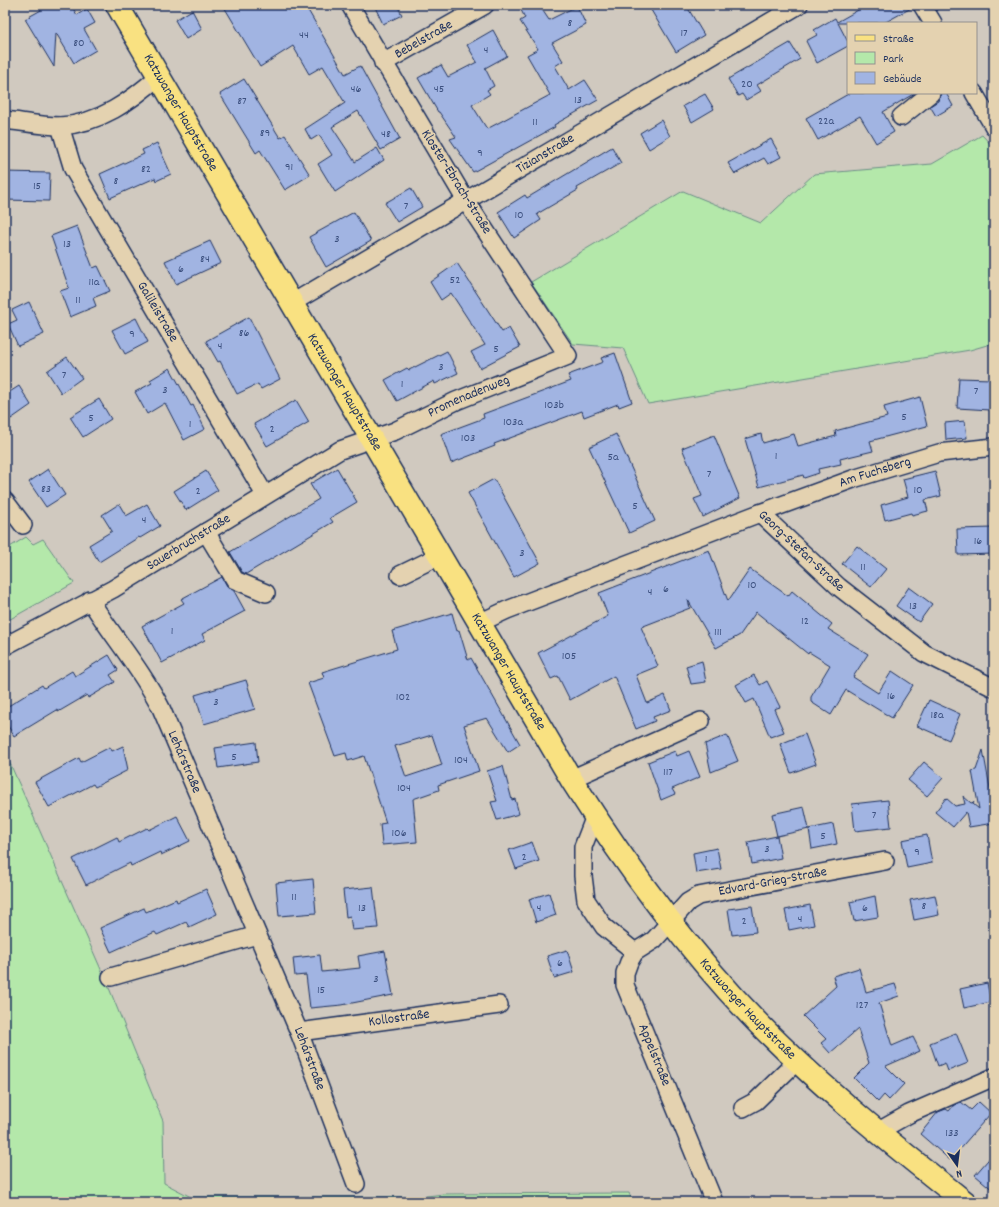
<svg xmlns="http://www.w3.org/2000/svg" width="999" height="1207" font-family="Dekko,sans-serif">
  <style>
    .green { fill: #b4e8aa; stroke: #688c84 }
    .building { fill: #a1b4e2; stroke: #1b2f5e; fill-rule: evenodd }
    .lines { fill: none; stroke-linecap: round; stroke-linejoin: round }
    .minor-casing { stroke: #1b2f5e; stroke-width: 20 }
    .major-casing { stroke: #1b2f5e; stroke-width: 25 }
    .minor { stroke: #e4d2b0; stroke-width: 17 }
    .major { stroke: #f9e181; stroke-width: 22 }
    .labels { text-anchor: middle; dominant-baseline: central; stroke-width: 3; stroke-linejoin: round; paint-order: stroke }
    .number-label { font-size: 12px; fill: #3c507f }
    .street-label { font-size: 14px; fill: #1b2f5e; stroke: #e4d2b0 }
  </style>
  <rect width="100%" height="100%" fill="#d0c9bf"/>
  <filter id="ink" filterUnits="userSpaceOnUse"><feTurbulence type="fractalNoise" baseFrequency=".025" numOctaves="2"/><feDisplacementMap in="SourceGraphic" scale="8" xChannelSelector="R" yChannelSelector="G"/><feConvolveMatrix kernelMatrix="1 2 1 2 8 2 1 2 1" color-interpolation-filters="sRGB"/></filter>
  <g filter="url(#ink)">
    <!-- green -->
    <path class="green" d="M982,135l12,13v195l-24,7 -322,54 -25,-56 -50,-4 -42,-62 152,-91 78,32 53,-49 118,-10z
      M26,537l7,7 10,-5 31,44 -69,39v-72z
      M5,752l102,231 56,138 1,62 27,14h228l24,-3 186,-1 4,9h-628z"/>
    <!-- building -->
    <path class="building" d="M40,5h31l6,10 10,-6 8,14 -11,6 12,21 -22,13 -18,-30 -2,34 -29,-48 18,-10z
      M223,5h82l40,69 15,-8 40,73 -19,11 -23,-39 -26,16 23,35 22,-14 7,12 -49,32 -17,-28 14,-9 -13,-20 -8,5 -6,-11 40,-26 -22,-37 -14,8 -16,-28 -33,21z
      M374,5h23l5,10 -19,9z
      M529,5h10l10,15 28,-14 9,19 -34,18 11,18 -8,5 14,24 16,-10 13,20 -44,25 1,2 -82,45 -23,-33 6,-2 -17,-25h-1l-20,-34 23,-13 7,12 29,-15 -10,-17 26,-15 14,26 -22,12 9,18 -7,4 3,4 -18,11 15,24 63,-34 -23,-40 11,-6 -18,-28 5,-3 -4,-8z
      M648,5h38l18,30 -28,17z
      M867,5h45l1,2 -29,16h-46l10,19v4l-31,17 -11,-22 11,-6 -3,-5 21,-12 2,4z
      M192,10l10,19 -16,10 -11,-19z
      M790,43l10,16 -43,26 4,6 -15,9 -4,-6 -4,2 -10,-17z
      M244,79l36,59 5,-3 25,40 -25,15 -25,-40 -4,3 -36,-59z
      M850,93h65l-32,19 11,20 -18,11 -16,-27 -42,24 -12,-22z
      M941,93h5l7,13 -17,10 -6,-10 8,-5z
      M705,94l9,15 -22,13 -9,-16z
      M661,120l9,16 -21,13 -9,-16z
      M771,139l10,18 -13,7 -4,-6 -29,16 -7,-11z
      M157,143l14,31 -15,7 -1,-3 -45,20 -10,-24 44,-20 -2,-4z
      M612,147l9,16 -44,25 1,2 -41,24 4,6 -27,18 -16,-26 27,-17 2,3z
      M5,172l45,1 -1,28 -44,-1z
      M411,188l11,19 -25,15 -12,-19z
      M354,212l17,29 -45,26 -17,-30z
      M77,226l16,42 5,-2 12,25 -17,7 3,8 -26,11 -10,-26 9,-3 -18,-52z
      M210,241l11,22 -45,21 -11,-23z
      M457,263l45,69 7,-4 11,19 -40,21 -9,-16 14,-7 -34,-52 -10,7 -11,-18z
      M29,302l15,32 -26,12 -10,-22 9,-4 -5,-10z
      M249,317l31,62 -19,10 -3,-5 -21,10 -17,-33 -2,1 -12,-21z
      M136,318l12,24 -23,12 -13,-24z
      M447,351l11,22 -23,11 -1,-3 -37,20 -12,-21 22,-12 2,2z
      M615,353l17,49 -13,5 -1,-3 -34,13 -2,-6 -88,33 1,2 -44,17 -10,-29 43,-16 -1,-4 88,-33 -3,-6 35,-13 -2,-4z
      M67,357l15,21 -21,15 -14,-22z
      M170,368l21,38 2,-1 12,24 -21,11 -19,-37 -18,11 -12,-22 17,-9 -2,-3z
      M959,378l32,1 -1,31 -33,-2z
      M19,386l12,19 -20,14 -6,-9v-15z
      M920,397l7,29 -57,15 3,10 -33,8 1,5 -23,5 1,4 -15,5 -1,-3 -44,12 -14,-48 16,-5 2,9 31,-9 4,12 38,-10 -1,-5 52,-14 -3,-10z
      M99,399l12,20 -28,18 -13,-20z
      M296,400l13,22 -42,24 -13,-22z
      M965,421l2,17 -21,2 -1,-17z
      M616,434l39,87 -26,12 -40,-86z
      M714,435l26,63 -37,19 -9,-18 8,-3 -20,-48z
      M337,468l20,34 -27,16 3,4 -87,52 -4,-2 -12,-20 89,-53 -9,-15z
      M48,469l17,26 -19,12 -17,-25z
      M206,471l12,19 -32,20 -12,-19z
      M935,471l6,25 -16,4 3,11 -16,4 -1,-2 -26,7 -4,-15 27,-8 -5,-18z
      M494,479l46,84 -26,14 -46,-84z
      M119,504l7,12 21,-12 13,22 -20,12 -1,-1 -40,25 -10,-17 23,-14 -10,-16z
      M993,528l1,26 -36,1 -1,-26z
      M857,546l29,23 -15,18 -29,-23z
      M709,550l19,51 22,-32 38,27 4,-5 40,33 -4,5 40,25 -15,23 25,16 14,-22 21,14 -21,33 -46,-28 -15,25 -20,-13v-5l19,-32 -21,-13 -1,2 -52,-42 -16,23 -24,13 -28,-48 2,8 -49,19 17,39 -22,9 11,28 18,-8 6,15 -18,7 2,4 -19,8 -22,-53 -44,24 -12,-24 -7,3 -13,-26 70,-37 -9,-23z
      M222,577l5,9 7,5 11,20 -43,23 3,6 -43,23 -20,-37 42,-23 -3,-4z
      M909,587l23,17 -13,18 -23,-16z
      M452,613l5,18 2,-1 9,30 3,-2 49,86 -12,8 -21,-34 -23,7 15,46 -41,14 1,5 -26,9 4,43 -35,3 -2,-21 6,-1 -22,-67 -16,5 -2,-8 -11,3 -27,-73 16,-5 -2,-6 75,-23 -5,-18zM432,735l10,30 -36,12 -11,-31z
      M109,655l9,15 -8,5 5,7 -27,16 -1,-3 -29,17 -1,-2 -43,26 -9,-15v-13l37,-23 2,3 28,-17 3,5z
      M702,661l4,21 -15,2 -5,-18z
      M754,675l6,10 7,-4 13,26 -6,2 10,23 -14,5 -16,-38 -8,4 -10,-18z
      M246,680l9,29 -51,15 -9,-29z
      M929,700l31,14 -11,26 -32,-14z
      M805,734l11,30 -25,9 -11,-29z
      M727,735l11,26 -27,11 -6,-28z
      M256,742l2,20 -40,6 -3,-20z
      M123,746l5,24 -33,17 -2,-3 -44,23 -14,-25 44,-24 2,4 29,-15 2,4z
      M983,750l9,49h2v24l-25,4 -3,-15 -13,15 -18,-15 11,-14 9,8 10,-2 -2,-8 8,7 3,-1 -1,2 6,5 -7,-38 4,-1z
      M675,751l2,5 12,-5 11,26 -28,12 3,5 -14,6 -13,-38z
      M924,762l19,16 -16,18 -19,-16z
      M503,766l9,34 3,-1 4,15 -22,6 -6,-18 6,-1 -10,-30z
      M888,800l3,27 -36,4 -3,-27z
      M804,807l5,22 -32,7 -5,-22z
      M177,816l13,25 -29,14 -1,-3 -29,14 -1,-3 -44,22 -13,-26 44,-22 2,5 28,-14 2,2z
      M833,824l4,20 -25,5 -3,-20z
      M927,835l5,28 -25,5 -5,-28z
      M777,836l4,22 -29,6 -4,-22z
      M532,842l7,19 -23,8 -7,-19z
      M717,848l4,21 -25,4 -3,-20z
      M313,879l3,34 -37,3 -3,-33z
      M373,887l5,41 -26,2 -2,-14 -4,1 -3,-27z
      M206,889l11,25 -28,13 -3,-5 -29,13 -2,-3 -44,20 -11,-24 44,-20 2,4 30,-13 1,3z
      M549,893l7,22 -20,7 -7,-23z
      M935,895l4,20 -25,5 -4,-20z
      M875,896l3,21 -24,4 -4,-19z
      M810,905l4,20 -25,5 -4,-20z
      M752,906l4,26 -24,3 -4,-26z
      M567,950l7,22 -20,6 -7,-22z
      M385,951l8,44 -51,10 -32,3 -4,-33 -11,1 -2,-18 27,-3 2,17 38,-4 -2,-12z
      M859,968l7,24 29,-8 4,12 -20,7 13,43 21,-9 7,14 -34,15 18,18 -15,16 -5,-5 -6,7 -24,-24 15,-15 -11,-34 -28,24 -9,-10 5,-4 -23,-23 33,-30 -3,-10z
      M987,983l4,19 -27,6 -4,-19z
      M956,1033l12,30 -20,8 -3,-8 -7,3 -8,-23z
      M961,1102l10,8 8,-8 12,11 -41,47 -30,-26 18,-22 8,-3 3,2 5,-6z
      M994,1153v38l-19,-16z"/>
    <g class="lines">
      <defs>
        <g id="minor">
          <path d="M922,5l11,18"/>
          <path id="s1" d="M383,63l102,-58"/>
          <path d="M974,93l20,34"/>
          <path d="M901,117l30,-24"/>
          <path d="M5,120c18,2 37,6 55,6 39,-2 71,-25 99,-50"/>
          <path id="s2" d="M60,126l13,43 192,326"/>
          <path id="s3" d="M292,303l507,-298"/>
          <path d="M5,501l18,24"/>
          <path id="s4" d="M760,513l93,-34 86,-26 55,-6"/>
          <path d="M206,532l29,48 31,13"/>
          <path d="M400,575l39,-19"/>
          <path id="s5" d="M90,600c23,37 52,70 71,108l138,324 57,152"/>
          <path id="s6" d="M479,623l28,-13 253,-97 79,74 85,66 70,35"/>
          <path id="s7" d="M5,646l108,-57 227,-139 55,-19 61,-30 112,-45 -102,-155 -116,-196"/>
          <path d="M571,779l130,-58"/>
          <path d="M595,816l-12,31v29l3,24 18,27 31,25"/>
          <path d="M111,977l146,-42"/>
          <path id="s8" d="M299,1032l200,-27"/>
          <path d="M743,1108l13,-7 41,-40"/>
          <path d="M877,1132l32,-18 85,-37"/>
          <path id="s9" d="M714,1202l-89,-217v-12l4,-11 6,-10 19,-12 34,-38 10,-6 187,-35"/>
        </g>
        <g id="major">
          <path id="s10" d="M117,5l454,774c55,87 116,171 188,245 64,65 134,121 206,178"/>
        </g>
      </defs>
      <!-- minor casing -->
      <use href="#minor" class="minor-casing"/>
      <!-- major casing -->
      <use href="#major" class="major-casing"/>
      <!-- minor -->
      <use href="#minor" class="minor"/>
      <!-- major -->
      <use href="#major" class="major"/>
    </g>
  </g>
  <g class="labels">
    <!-- number labels -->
    <g class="number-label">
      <text x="570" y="23">8</text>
      <text x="684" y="33">17</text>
      <text x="304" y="35">44</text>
      <text x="79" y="43">80</text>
      <text x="486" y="50">4</text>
      <text x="747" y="84">20</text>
      <text x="356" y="89">46</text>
      <text x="439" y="89">45</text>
      <text x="578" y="100">13</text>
      <text x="242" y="101">87</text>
      <text x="826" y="121">22a</text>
      <text x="535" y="122">11</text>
      <text x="265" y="133">89</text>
      <text x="386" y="134">48</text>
      <text x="480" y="153">9</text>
      <text x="289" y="167">91</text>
      <text x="146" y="169">82</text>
      <text x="116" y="181">8</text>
      <text x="37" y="186">15</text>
      <text x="406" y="206">7</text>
      <text x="519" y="215">10</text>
      <text x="337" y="239">3</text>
      <text x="67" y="244">13</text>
      <text x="205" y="259">84</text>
      <text x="181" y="269">6</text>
      <text x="455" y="280">52</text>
      <text x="94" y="282">11a</text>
      <text x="78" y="300">11</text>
      <text x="244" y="333">86</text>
      <text x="132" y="334">9</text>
      <text x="220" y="346">4</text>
      <text x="496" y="349">5</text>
      <text x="441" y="367">3</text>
      <text x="64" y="375">7</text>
      <text x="402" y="384">1</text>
      <text x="165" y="390">3</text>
      <text x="976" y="391">7</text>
      <text x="554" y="405">103b</text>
      <text x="904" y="417">5</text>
      <text x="91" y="418">5</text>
      <text x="513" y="422">103a</text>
      <text x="190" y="424">1</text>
      <text x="272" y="429">2</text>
      <text x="468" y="438">103</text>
      <text x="776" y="456">1</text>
      <text x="613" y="457">5a</text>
      <text x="709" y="474">7</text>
      <text x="46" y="489">83</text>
      <text x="918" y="490">10</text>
      <text x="198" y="491">2</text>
      <text x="635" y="506">5</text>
      <text x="144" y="520">4</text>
      <text x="978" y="541">16</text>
      <text x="522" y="553">3</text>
      <text x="863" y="567">11</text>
      <text x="752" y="585">10</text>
      <text x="666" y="589">6</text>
      <text x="650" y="592">4</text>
      <text x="913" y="606">13</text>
      <text x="805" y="621">12</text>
      <text x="172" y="631">1</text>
      <text x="718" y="632">111</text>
      <text x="569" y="656">105</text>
      <text x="891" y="696">16</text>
      <text x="403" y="697">102</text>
      <text x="216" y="702">3</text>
      <text x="937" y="715">18a</text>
      <text x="234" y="757">5</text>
      <text x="461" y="760">104</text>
      <text x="668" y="772">117</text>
      <text x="404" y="788">104</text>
      <text x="874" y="815">7</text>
      <text x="399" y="833">106</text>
      <text x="823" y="836">5</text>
      <text x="767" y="849">3</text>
      <text x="917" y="852">9</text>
      <text x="524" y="857">2</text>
      <text x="706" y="859">1</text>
      <text x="294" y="897">11</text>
      <text x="924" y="906">8</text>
      <text x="362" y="908">13</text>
      <text x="539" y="908">4</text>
      <text x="865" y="908">6</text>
      <text x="800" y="919">4</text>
      <text x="744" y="921">2</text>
      <text x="560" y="963">6</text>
      <text x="376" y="979">3</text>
      <text x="321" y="990">15</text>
      <text x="862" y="1005">127</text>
      <text x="952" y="1133">133</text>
    </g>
    <!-- street labels -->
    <g class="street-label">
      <text stroke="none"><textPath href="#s1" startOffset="47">Bebelstraße</textPath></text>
      <text stroke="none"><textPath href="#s10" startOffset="125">Katzwanger Hauptstraße</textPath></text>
      <text stroke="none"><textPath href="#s3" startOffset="294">Tizianstraße</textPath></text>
      <text transform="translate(456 182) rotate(58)">Kloster-Ebrach-Straße</text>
      <text stroke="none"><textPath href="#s2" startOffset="211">Galileistraße</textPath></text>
      <text stroke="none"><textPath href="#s10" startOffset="449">Katzwanger Hauptstraße</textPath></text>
      <text stroke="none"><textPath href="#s7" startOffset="528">Promenadenweg</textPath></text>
      <text stroke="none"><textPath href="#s4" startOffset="122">Am Fuchsberg</textPath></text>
      <text stroke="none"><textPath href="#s7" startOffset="211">Sauerbruchstraße</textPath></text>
      <text stroke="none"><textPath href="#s6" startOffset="358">Georg-Stefan-Straße</textPath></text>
      <text stroke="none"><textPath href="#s10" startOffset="773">Katzwanger Hauptstraße</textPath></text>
      <text stroke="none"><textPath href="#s5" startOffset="188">Lehárstraße</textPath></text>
      <text stroke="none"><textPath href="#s9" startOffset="431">Edvard-Grieg-Straße</textPath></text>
      <text stroke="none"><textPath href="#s10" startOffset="1188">Katzwanger Hauptstraße</textPath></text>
      <text stroke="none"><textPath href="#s8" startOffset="101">Kollostraße</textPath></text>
      <text transform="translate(654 1055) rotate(68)">Appelstraße</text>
      <text stroke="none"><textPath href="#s5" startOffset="510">Lehárstraße</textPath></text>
    </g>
  </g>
  <!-- margin -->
  <rect width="999" height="1207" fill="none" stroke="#e4d2b0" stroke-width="20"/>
  <rect x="10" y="10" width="979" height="1187" fill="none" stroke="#1b2f5e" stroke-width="1.5" filter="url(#ink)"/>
  <!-- legend -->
  <rect x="847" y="22" width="130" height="72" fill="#e4d2b0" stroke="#94918f"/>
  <rect x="855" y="35" width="20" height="6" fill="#f9e181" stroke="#94918f"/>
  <text x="883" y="42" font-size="12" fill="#1b2f5e">Straße</text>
  <rect x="855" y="52" width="20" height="12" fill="#b4e8aa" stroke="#94918f"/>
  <text x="883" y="62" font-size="12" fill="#1b2f5e">Park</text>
  <rect x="855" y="72" width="20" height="12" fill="#a1b4e2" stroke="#94918f"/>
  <text x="883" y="82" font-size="12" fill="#1b2f5e">Gebäude</text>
  <!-- north arrow -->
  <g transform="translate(957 1165) rotate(166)" stroke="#e4d2b0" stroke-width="3" paint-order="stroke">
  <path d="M0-3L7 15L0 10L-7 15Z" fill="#1b2f5e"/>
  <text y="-6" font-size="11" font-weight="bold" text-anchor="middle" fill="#1b2f5e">N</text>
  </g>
</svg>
